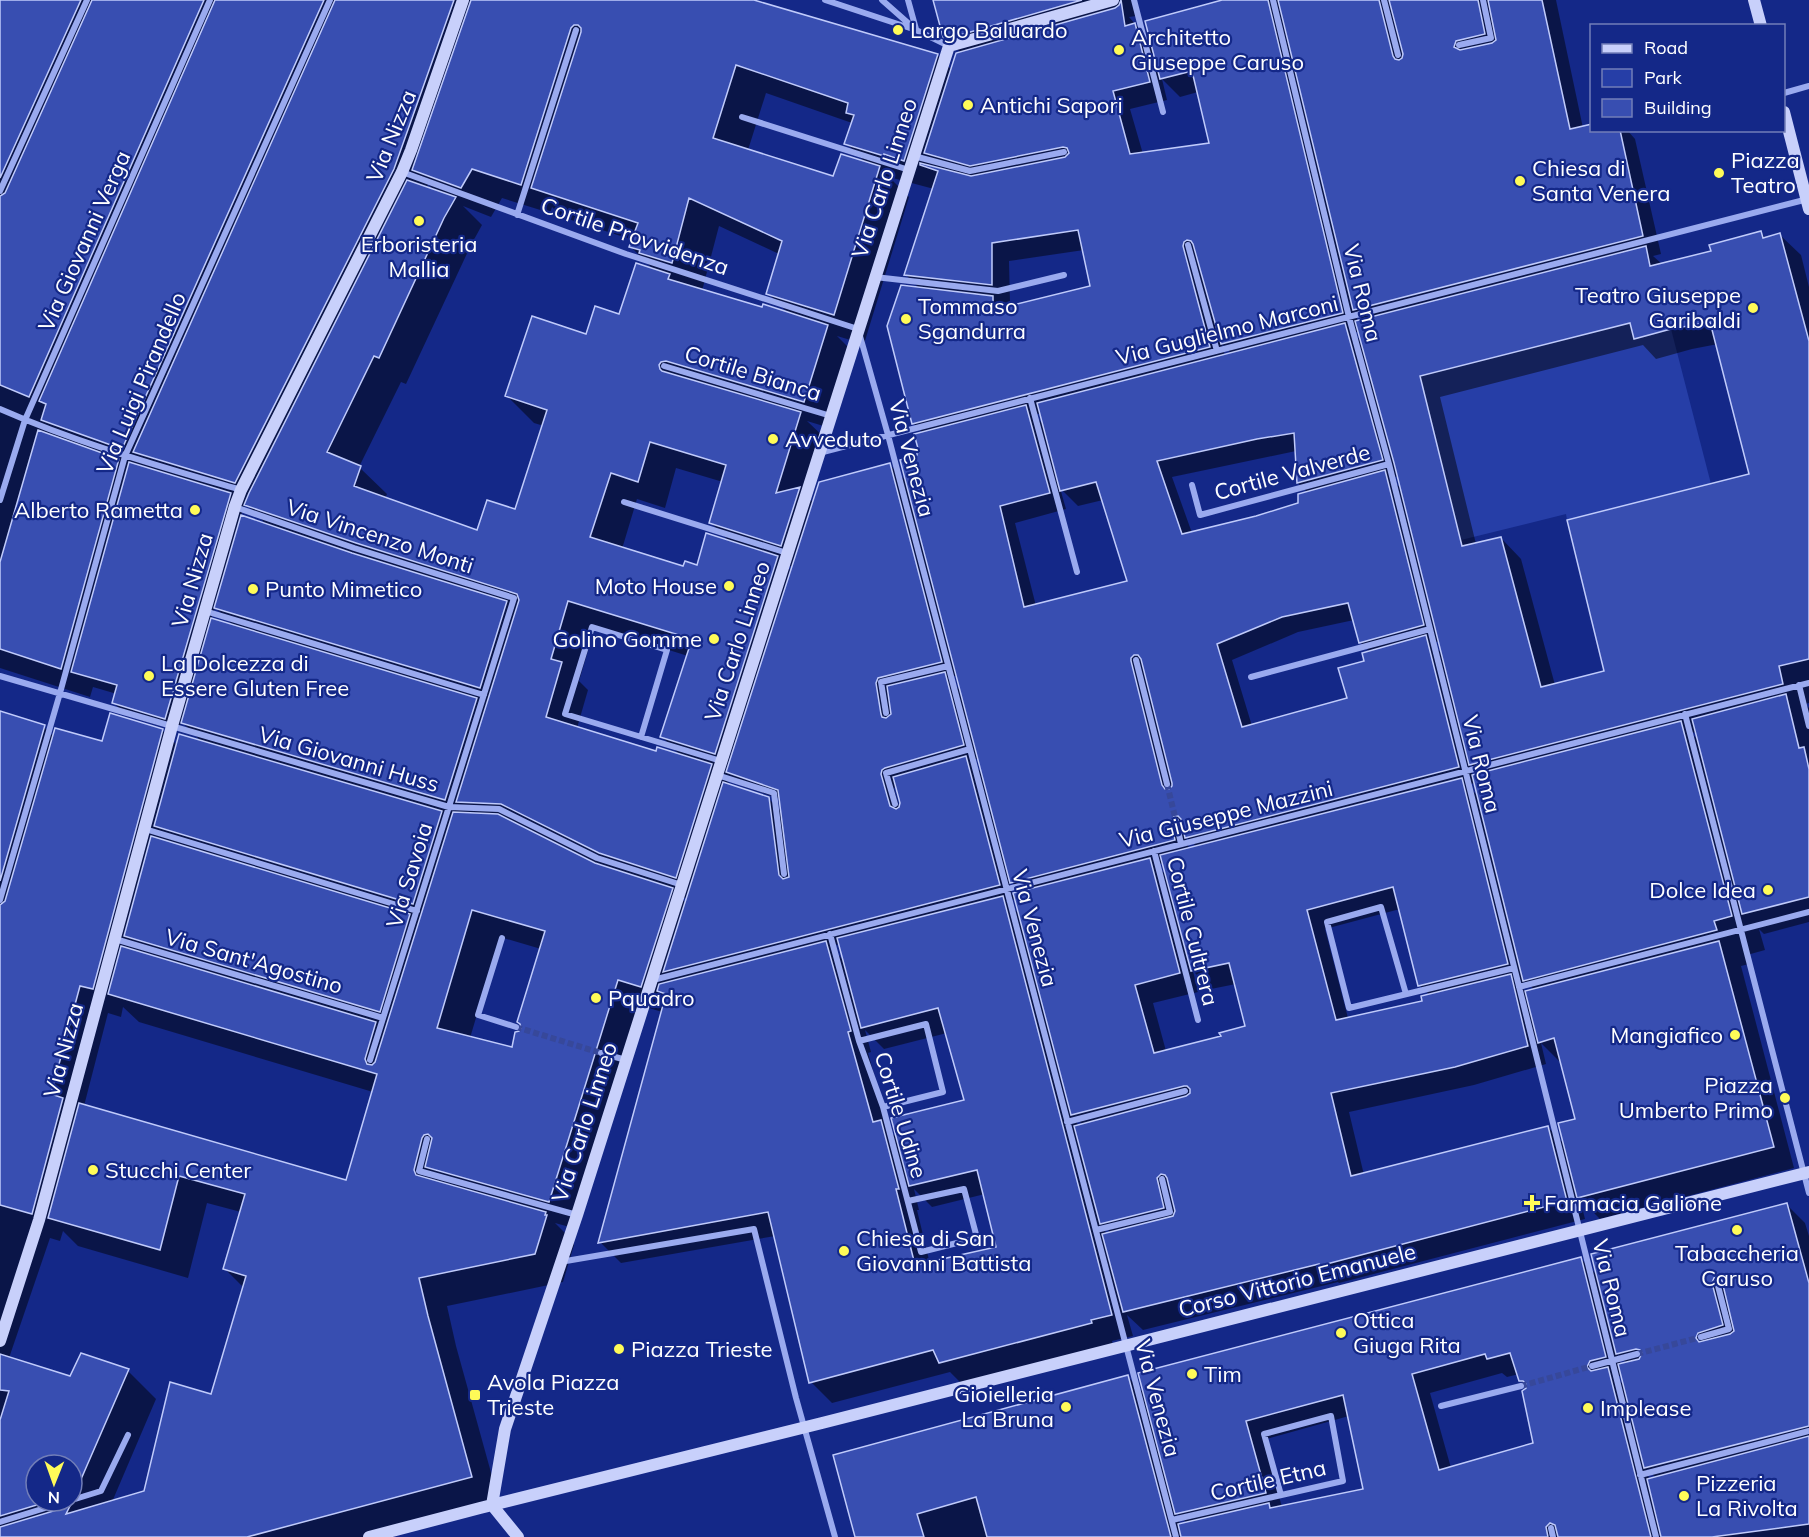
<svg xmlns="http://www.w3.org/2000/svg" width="1809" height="1537" font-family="Mulish,sans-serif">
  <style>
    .green { fill: #263ea7 }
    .shadow { fill: #0007; fill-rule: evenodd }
    .building { fill: #384eb1; stroke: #c0cbfb; stroke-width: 1.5; fill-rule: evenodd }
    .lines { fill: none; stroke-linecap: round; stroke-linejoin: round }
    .street-tunnel { stroke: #37489a; stroke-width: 6; stroke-dasharray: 6 3; stroke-linecap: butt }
    .street { stroke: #9aaaef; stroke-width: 6 }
    .secondary { stroke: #c8d0fb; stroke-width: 12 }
    .poi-dot { fill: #fffb58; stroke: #142888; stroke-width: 2 }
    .labels { text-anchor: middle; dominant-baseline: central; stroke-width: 4.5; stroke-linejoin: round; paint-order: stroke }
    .poi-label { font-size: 22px; fill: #fff; stroke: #142888; text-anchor: start }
    .street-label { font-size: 22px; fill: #fff; stroke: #142888 }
  </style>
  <rect width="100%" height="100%" fill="#142888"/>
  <!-- green -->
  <path class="green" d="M1630,323l41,6 40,155 -144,36 -1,-6 -105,26 -41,-164z"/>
  <!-- shadow -->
  <path class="shadow" d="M0,0h749l188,55 15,15 9,-17 -17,-17 -10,-36h201l1,16 -7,1 23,26 77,-43h327l27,128 9,2h35l8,9 26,115 -8,2 9,8 51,-12 48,-19 5,5 14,-3 21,20 8,32v416l-4,1 4,4v214l-45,12 -5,-5 6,21 -18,5 2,9 -8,2 53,202 -194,51 -20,-20 5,20 -246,64 -1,-1 -195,48 -16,-15 6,21 -21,5 1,4 -151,39 -12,-12 -118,31 -21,-21 -36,-146 -154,27 -21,-21 62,-230 -16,-5 -69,222 -22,-6 18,18 1,4 -11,37 -116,24 9,40 44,159 -118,32h-382v-824l44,14 10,10 49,6 59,-13 15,15 25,-3 -21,-21 -2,10 -52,-15 -13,-13 3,-9 -24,-7 -3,10 -90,-29zM1162,79l18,18 18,-5 12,52 -67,10 -13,-45 37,-9zM766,93l86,30 -6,20 20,20 -32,15 -86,-28zM889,177l45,12 -28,86 14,14 -7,134 10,10 -2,20 -14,29 -18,-18 -75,39 -5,-5 18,-58 -20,-19 23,7 24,-75 -17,-17 27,8 45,-147zM428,184l7,7 -8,-3zM502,198l48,15 2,-6 10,10 71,23 -2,7 24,24 -35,45 -33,20 -80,60 27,27 10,3 -28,85 -38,21 -93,-33 2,-5 -28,-27 42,-85 5,2 65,-139 11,-20 -19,-19 28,11zM719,226l60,28 -11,39 20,20 -25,-4 -61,-18zM1084,250l8,37 -88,22 -8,-8 14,2 -1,-42zM1355,311l9,9 -6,2zM1360,331l3,12 -10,-10zM1222,344l10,10 -7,2zM1718,344l33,131 -146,197 -50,13 -34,-126 -20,-21 -25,6 -36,-147 203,-52 13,14 36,-10zM1041,413l3,12 -10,-10zM1296,451l2,32 10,10 -8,11 -44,13 -64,16 -20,-56zM676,468l47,14 -12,41 19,19 -32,25 -14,1 -62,-19 15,-50 28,9zM1399,476l3,14 -11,-12zM1060,488l18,18 25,-6 25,82 -92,24 -21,-83 51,-14zM244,505l4,1 19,19 -26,-9zM784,564l9,3 -1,5zM215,607l20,20 -24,-7zM1354,620l6,22 10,10 -21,47 -97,27 -20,-66 66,-28zM595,627l93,29 -26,81 19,19 -24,-3 -80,-25 11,-38 -9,-9zM1440,641l3,14 -11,-12zM958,675l4,17 -14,-14zM1697,732l2,9 -8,-8zM980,758l4,17 -14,-14zM1469,763l12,11 -8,2zM719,773l14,4 9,9 39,13 2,14 -15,-15 -35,-11zM896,783l6,20 -2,6 -6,-20zM1475,783l4,14 -12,-12zM1186,837l11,10 -8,2zM1164,863l4,14 -12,-12zM1008,878l14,14 -10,3zM679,896l9,3 -2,4zM1016,899l4,16 -14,-14zM1400,909l19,76 11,10 -6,7 -76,16 -23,-89zM500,937l41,12 -21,84 -7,16 -43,-11zM840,944l4,17 -14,-15zM1193,971l18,18 25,-5 11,43 -24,10 -57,14 -13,-48 45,-11zM1527,982l7,8 -8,2 -8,-8zM123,1007l16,15 234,70 -26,90 -263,-76 24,-93 13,4zM865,1030l19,19 63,-16 19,68 -67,39 -9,-9 -22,-78 3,-1zM1541,1043l20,20 16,57 -12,25 -17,-18 -184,48 -15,-63 125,-27 72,-21zM1076,1118l7,7 -5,1zM914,1189l18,18 53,-13 13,54 -68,16 -13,-54h2zM207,1203l34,9 -16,57 19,19 -32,108 -67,96 -33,10 44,-103 -28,-28 -58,7 -61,-20 41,-120 10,3 3,-10 15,15 110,32zM1104,1226l7,7 -5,1zM36,1465h36v36h-36z
    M1787,1205l18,18 4,13v301h-953l272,-160 18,18 434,-137 18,18zM1618,1354l9,10 -6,1zM1502,1373l5,4 12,-3 2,6 6,7 8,57 -84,24 -21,-75zM1623,1375l2,11 -9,-9zM1349,1416l16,74 -83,17 -19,-67zM1647,1469l9,9 -7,2zM1177,1514l10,9 -7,2z"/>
  <!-- building -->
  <path class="building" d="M0,0h81l-81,178z
    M92,0h112l-175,397 -29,-12v-189l5,-3z
    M215,0h109l-202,449 -81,-29 5,-16 -7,-3z
    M335,0h119l-60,169 -159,314 -102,-31z
    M471,0h283l184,54 -34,107 -20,-7v2l-40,-12 10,-29 -8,-2 2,-10 -112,-38 -23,73 120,38 8,-22 39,12 -46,149 -68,-21 16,-53 -93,-43 -17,65 -33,-10 1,-3 -11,-3 9,-24 -107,-35 50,-156v-4l-3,-3h-4l-3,3 -50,157 -49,-16 -11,19 -49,-18z
    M933,0h149l-136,39 -3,-2z
    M1121,0l4,26 10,-3 15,59 -37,9 17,63 79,-11 -17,-72 -32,8 -15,-58 77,-21h46l75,313 -122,31 -28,-100 -2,-3 -4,-1 -3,2 -1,4 27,101 -298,77 -25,-98 14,-41 92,11v14l97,-24 -12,-56 -86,13v42l-88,-10 34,-104 -18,-6v-2l51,13 94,-19 4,-4 -2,-5 -4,-1 -93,19 -46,-13 32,-100 159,-45 4,-3z
    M1278,0h101l14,56 2,3 4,1 3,-2 1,-4 -14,-54h89l7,34 -29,7 -2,6 6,3 32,-7 4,-3 -8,-40h54l28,129 22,-5v6h28l23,106 -290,74z
    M407,180l49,17 -12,21 -65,140 -5,-2 -47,96 34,14 -7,20 123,44 10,-30 28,9 32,-99 -42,-14 27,-80 54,18 9,-28 24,8 17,-51 34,11 -2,5 94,28 1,-3 65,21 -24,77 -138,-41 -5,1 -2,3 1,4 2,2 139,41 -25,81 24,-6 -19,59 -72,-23 17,-58 -76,-23 -12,40 -27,-9 -21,64 93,29 2,-5 12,4 9,-32 72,23 -63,198 -55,-17 32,-98 -124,-38 -17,58 11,3 -16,55 110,34 1,-4 55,17 -36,114 -77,-25 -98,-49 -45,-2 63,-202 -2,-6 -161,-51 -112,-38 5,-12z
    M1761,231l2,7 17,-5 29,108v318l-30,7 4,18 -314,81 -75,-302 -39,-142 291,-75 4,20 61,-15 -2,-6zM1710,322l39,152 -182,46 37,151 -63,16 -40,-150 -39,9 -42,-170 210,-53 4,16 37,-10z
    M1345,323l38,137 -86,23 -3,-50 -37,6 -100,22 25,73 74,-18 42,-13v-9l87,-24 39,155 -65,18 -11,-40 -66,14 -65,27 25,83 105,-29 -9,-30 26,-7 -2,-8 64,-18 33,132 -274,71 -4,-19 -3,-3h-4l-3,6 4,18 -165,43 -110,-423 17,-5v-2l2,-1 -5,-18 112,-29 24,88 -50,13 24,101 103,-26 -31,-99 -36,9 -23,-88zM1134,655h4l3,4 31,124v3l-3,3h-4l-3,-4 -31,-124v-3z
    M38,430l81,29 -58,210 -61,-20v-87z
    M129,462l102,31 -66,226 -53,-16 5,-18 -46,-13z
    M890,463l52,199 -64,16 -2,5 5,31 1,3 4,1 5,-4 -4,-28 58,-14 19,73 -79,23 -3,2 -1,4 9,32 6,3 3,-2 1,-4 -7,-26 73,-21 34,129 -337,87 60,-190 46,15 10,78 4,4 6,-2 -11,-87 -52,-18 93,-290z
    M241,515l111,38 155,48 -27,87 -266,-80z
    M211,618l266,80 -32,102 -264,-77z
    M1786,694l13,54 5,-1 5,22v128l-67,17 -50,-195z
    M0,711l45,14 -45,156z
    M110,713l53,16 -70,260 -13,-3 -29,108 12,4 -31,116 -32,-9v-300l5,-4 50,-173 47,13z
    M1681,721l51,195 -18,5 3,9 -194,51 -51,-206z
    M179,734l263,77 -29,93 -259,-78z
    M1462,778l46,186 -90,22 -25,-99 -86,23 29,110 86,-19 -1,-5 90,-22 17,72 -73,21 -124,26 20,83 197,-50 19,75 -248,65v-2l-196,48 -21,-78 71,-18 2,-5 -8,-33 -2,-3 -4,-1 -4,4 7,30 -64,16 -26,-98 112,-30 4,-3v-4l-3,-3h-3l-113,29 -58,-222 137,-35 30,115 -45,12 19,68 67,-17 -2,-3 26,-7 -16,-63 -38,8 -31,-116z
    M453,812l45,2 97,49 78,25 -32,99 -23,-7 -69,222 -124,-35 7,-29 -4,-4 -4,1 -2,3 -8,32 2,5 130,37 -1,3h2l-12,39 -116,24 9,38 44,161 -225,60h-247v-10l70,-21 -4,8 78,-23 26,-109 41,12 35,-118 -23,-7 22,-75 -66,-18 -19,74 -112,-32 31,-115 267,77 31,-106 -269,-80 13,-48 255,76 -11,37 2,5 5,1 3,-3zM472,910l73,21 -28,91 3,2 1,4 -2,3 -4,1 -3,15 -75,-19z
    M151,836l259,78 -30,98 -256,-76z
    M1003,896l109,419 -21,5 1,3 -153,40 -6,-13 -124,33 -41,-171 -170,31 68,-249 -9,-3 2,-7 167,-43 25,90 -3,1 25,90 8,-2 18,69h-3l19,76 81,-18 -19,-77 -68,16 -18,-68 73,-18 -26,-92 -77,20 -24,-90z
    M1719,941l55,206 -197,51 -19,-75 17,-4 -21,-81 -16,5 -13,-52z
    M1787,1203l22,80v143l-165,42 -26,-104 21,-5 3,-6 -2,-3 -4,-1 -20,5 -25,-100zM1718,1277l4,4 12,50 -4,3 -31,8 -3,-4 2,-5 25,-8 -11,-42 2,-5z
    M1581,1257l25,100 -16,4 -3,6 4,4 17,-4 43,170h-93l-3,-12 -5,-2 -4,4 2,10h-367l-3,-13 91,-21 1,5 93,-19 -20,-94 -97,26 20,72 -91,21 -37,-141zM1510,1353l9,28h4l3,3v4l-4,3 11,52 -94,27 -27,-96 73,-20 2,5z
    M81,1353l48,16 -54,124 -3,2v-30h-36v36h14l-50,15v-96l9,-29 -9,-1v-36l70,22z
    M1128,1375l43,162h-184l-11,-40 -59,17 7,23h-69l-22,-82z
    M1809,1436v88l-97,13h-51l-14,-58z"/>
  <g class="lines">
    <!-- street-tunnel -->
    <path class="street-tunnel" d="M1167,784l9,37
      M516,1027l85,26
      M1637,1354l64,-17
      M1521,1386l71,-20"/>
    <!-- street -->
    <path class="street" d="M825,0l91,30
      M882,0l34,30 33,16
      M908,0l8,29
      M1134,0l29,112
      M1273,0l76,317 40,147 267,1073
      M1384,0l14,55
      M1459,45l32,-7 -8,-38
      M1784,93l25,-7
      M742,117l167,53
      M914,156l56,15 94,-19
      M402,172l224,82 232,75 30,106 288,1102
      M0,191l87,-191
      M517,215l59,-185
      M1188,245l29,106
      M875,277l123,14 66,-16
      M664,366l167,50
      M1030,398l47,174
      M0,409c77,34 159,57 241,81
      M819,453l989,-254
      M1192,485l8,30 189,-51
      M0,500l25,-80 185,-420
      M624,502l163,51
      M235,507l119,41 160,50 -144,462
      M205,611l279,84
      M1136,660l31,124
      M0,676l449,131 50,2 98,49 85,27
      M1251,677l179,-48
      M1799,685l10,41
      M886,713l-5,-31 67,-16
      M1685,714l124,479
      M641,737l26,-87 -75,-23 -27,87 156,47
      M717,775l57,18 10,81
      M895,804l-9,-31 84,-24
      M1176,821l5,23
      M145,829l272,82
      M1154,851l44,169
      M0,900l60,-207 65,-237 205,-456
      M830,934l29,107 24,66 38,145 56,-14 -13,-49 -56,12
      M502,938l-24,77 38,12
      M115,939l268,79
      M653,980l1156,-297
      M1519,987l290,-75
      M1406,994l-25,-87 -54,15 22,86 165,-40
      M859,1041l67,-17 17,68 -60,15
      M601,1053l25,7
      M1067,1122l118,-31
      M427,1139l-8,32 158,44
      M1096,1230l74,-18 -8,-33
      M560,1262l194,-33 42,169 39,139
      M1701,1337l28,-8 -12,-47
      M1592,1366l45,-12
      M1441,1406l80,-20
      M1640,1475l169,-44
      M72,1500l29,-9 27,-56
      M1172,1520l171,-39 -12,-65 -67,18 17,61
      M0,1522l68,-21
      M1551,1528l2,9"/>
    <!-- secondary -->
    <path class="secondary" d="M1754,0l7,26
      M1784,112l25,97
      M0,1341l39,-121 133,-494 63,-220 6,-16 161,-318 9,-22 52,-150
      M369,1537l111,-29 342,-85 987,-251
      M518,1537l-26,-32 13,-76 72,-214 372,-1169 164,-46"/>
  </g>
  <!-- markers -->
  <g class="poi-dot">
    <circle cx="898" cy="30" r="6"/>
    <circle cx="1119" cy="50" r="6"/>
    <circle cx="968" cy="105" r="6"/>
    <circle cx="1719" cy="173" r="6"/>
    <circle cx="1520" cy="181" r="6"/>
    <circle cx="419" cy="221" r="6"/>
    <circle cx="1753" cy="308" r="6"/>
    <circle cx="906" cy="319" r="6"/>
    <circle cx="773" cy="439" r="6"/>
    <circle cx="195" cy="510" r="6"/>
    <circle cx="729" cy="586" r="6"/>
    <circle cx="253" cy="589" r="6"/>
    <circle cx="714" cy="639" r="6"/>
    <circle cx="149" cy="676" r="6"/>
    <circle cx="1768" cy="890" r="6"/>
    <circle cx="596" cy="998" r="6"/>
    <circle cx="1735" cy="1035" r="6"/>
    <circle cx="1785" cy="1098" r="6"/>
    <circle cx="93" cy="1170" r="6"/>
    <path d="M1529 1194h6v6h6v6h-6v6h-6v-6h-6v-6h6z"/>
    <circle cx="1737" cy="1230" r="6"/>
    <circle cx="844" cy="1251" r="6"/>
    <circle cx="1341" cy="1333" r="6"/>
    <circle cx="619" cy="1349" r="6"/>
    <circle cx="1192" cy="1374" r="6"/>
    <rect x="469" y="1389" width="12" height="12" rx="3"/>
    <circle cx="1066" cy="1407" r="6"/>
    <circle cx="1588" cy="1408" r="6"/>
    <circle cx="1684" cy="1496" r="6"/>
  </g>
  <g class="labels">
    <!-- poi labels -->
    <g class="poi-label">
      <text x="910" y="30">Largo Baluardo</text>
      <text x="1131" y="37">Architetto<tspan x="1131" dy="25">Giuseppe Caruso</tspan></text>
      <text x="980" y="105">Antichi Sapori</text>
      <text x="1731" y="160">Piazza<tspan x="1731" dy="25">Teatro</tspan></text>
      <text x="1532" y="168">Chiesa di<tspan x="1532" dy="25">Santa Venera</tspan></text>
      <text x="419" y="244" text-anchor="middle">Erboristeria<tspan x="419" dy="25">Mallia</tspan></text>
      <text x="1741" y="295" text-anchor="end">Teatro Giuseppe<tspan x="1741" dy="25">Garibaldi</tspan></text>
      <text x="918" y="306">Tommaso<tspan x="918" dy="25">Sgandurra</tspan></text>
      <text x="785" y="439">Avveduto</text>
      <text x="183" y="510" text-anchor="end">Alberto Rametta</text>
      <text x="717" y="586" text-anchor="end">Moto House</text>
      <text x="265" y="589">Punto Mimetico</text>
      <text x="702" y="639" text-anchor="end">Golino Gomme</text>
      <text x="161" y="663">La Dolcezza di<tspan x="161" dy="25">Essere Gluten Free</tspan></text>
      <text x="1756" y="890" text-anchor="end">Dolce Idea</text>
      <text x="608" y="998">Pquadro</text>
      <text x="1723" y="1035" text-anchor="end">Mangiafico</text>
      <text x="1773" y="1085" text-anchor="end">Piazza<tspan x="1773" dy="25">Umberto Primo</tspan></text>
      <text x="105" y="1170">Stucchi Center</text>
      <text x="1544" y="1203">Farmacia Galione</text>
      <text x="856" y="1238">Chiesa di San<tspan x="856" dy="25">Giovanni Battista</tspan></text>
      <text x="1737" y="1253" text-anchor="middle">Tabaccheria<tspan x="1737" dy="25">Caruso</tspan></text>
      <text x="1353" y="1320">Ottica<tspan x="1353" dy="25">Giuga Rita</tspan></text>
      <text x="631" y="1349">Piazza Trieste</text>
      <text x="1204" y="1374">Tim</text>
      <text x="487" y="1382">Avola Piazza<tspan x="487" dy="25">Trieste</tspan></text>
      <text x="1054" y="1394" text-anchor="end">Gioielleria<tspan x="1054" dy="25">La Bruna</tspan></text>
      <text x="1600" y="1408">Implease</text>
      <text x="1696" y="1483">Pizzeria<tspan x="1696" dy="25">La Rivolta</tspan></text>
    </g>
    <!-- street labels -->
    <g class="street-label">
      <text transform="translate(391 136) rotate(-68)">Via Nizza</text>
      <text transform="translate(884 178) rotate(-72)">Via Carlo Linneo</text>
      <text transform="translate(635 236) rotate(19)">Cortile Provvidenza</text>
      <text transform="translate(84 241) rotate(-66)">Via Giovanni Verga</text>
      <text transform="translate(1363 293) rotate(76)">Via Roma</text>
      <text transform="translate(1227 330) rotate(-14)">Via Guglielmo Marconi</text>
      <text transform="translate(753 373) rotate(17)">Cortile Bianca</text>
      <text transform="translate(141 383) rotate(-67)">Via Luigi Pirandello</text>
      <text transform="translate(912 458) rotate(75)">Via Venezia</text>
      <text transform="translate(1292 472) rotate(-15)">Cortile Valverde</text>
      <text transform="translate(380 536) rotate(18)">Via Vincenzo Monti</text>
      <text transform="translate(192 580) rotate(-74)">Via Nizza</text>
      <text transform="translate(737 641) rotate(-72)">Via Carlo Linneo</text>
      <text transform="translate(349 759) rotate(16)">Via Giovanni Huss</text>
      <text transform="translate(1482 764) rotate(76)">Via Roma</text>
      <text transform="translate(1226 814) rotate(-14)">Via Giuseppe Mazzini</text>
      <text transform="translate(409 875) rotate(-73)">Via Savoia</text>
      <text transform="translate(1035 928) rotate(75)">Via Venezia</text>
      <text transform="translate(1193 931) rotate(76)">Cortile Cultrera</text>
      <text transform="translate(254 961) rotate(16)">Via Sant'Agostino</text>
      <text transform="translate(63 1050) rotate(-75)">Via Nizza</text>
      <text transform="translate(901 1115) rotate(73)">Cortile Udine</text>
      <text transform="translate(584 1122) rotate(-72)">Via Carlo Linneo</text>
      <text transform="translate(1297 1280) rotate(-14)">Corso Vittorio Emanuele</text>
      <text transform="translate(1612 1288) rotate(76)">Via Roma</text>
      <text transform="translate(1158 1398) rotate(75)">Via Venezia</text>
      <text transform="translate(1268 1480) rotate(-13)">Cortile Etna</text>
    </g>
  </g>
  <!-- legend -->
  <rect x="1590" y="24" width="195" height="108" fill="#142888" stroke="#727eb8" stroke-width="1.5"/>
  <rect x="1602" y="44" width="30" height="9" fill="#c8d0fb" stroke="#727eb8" stroke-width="1.5"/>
  <text x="1644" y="54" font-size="18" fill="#ffffff">Road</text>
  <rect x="1602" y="69" width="30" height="18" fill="#263ea7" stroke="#727eb8" stroke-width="1.5"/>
  <text x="1644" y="84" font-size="18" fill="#ffffff">Park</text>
  <rect x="1602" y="99" width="30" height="18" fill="#384eb1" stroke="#727eb8" stroke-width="1.5"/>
  <text x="1644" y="114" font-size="18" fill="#ffffff">Building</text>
  <!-- north arrow -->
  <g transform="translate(54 1483) rotate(181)"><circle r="28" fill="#142888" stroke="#727eb8" stroke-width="1.5"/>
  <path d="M0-4.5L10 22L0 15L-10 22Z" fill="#fffb58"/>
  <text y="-9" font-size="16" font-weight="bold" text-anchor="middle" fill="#ffffff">N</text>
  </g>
</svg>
